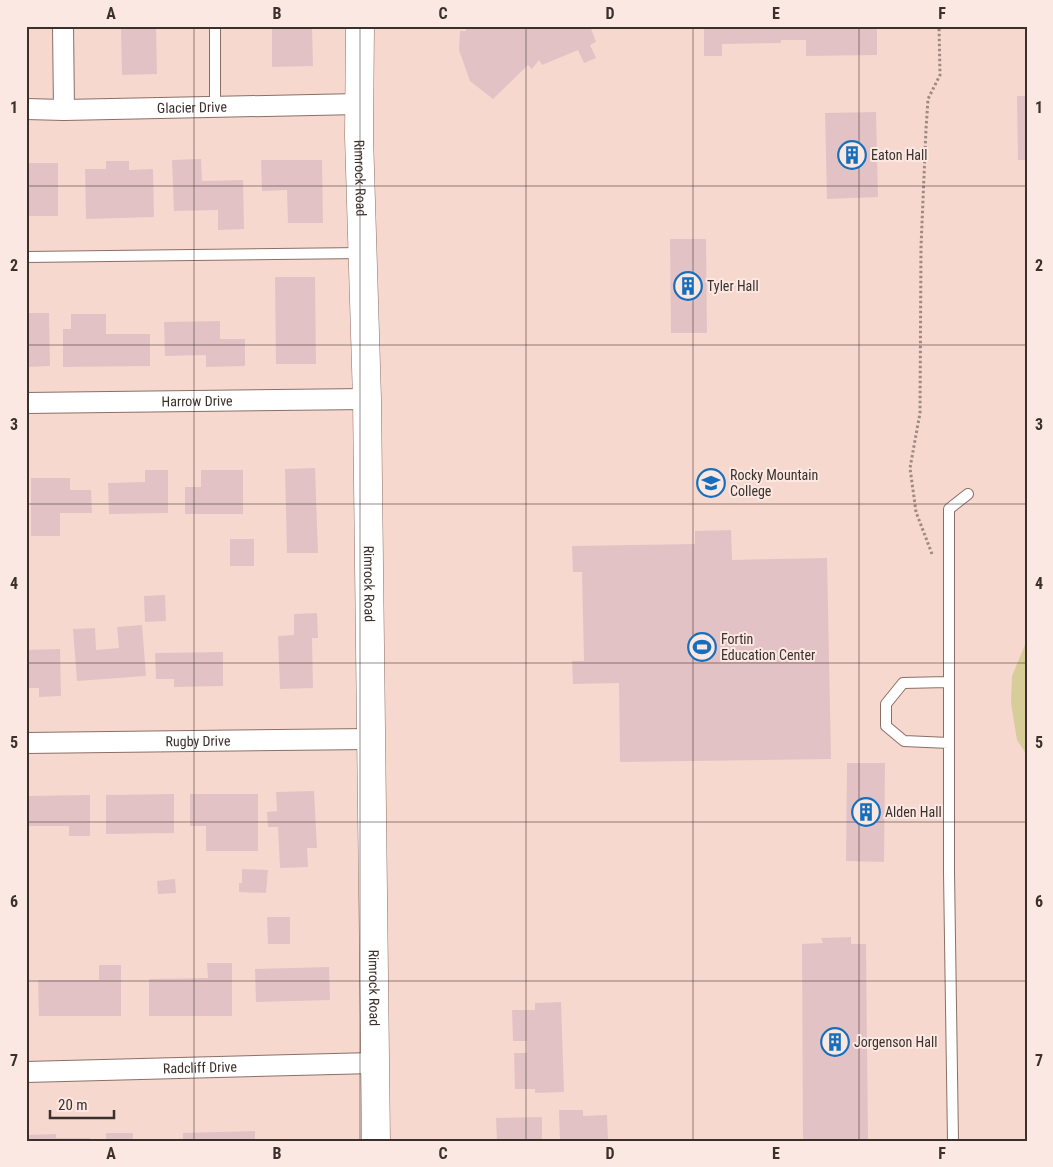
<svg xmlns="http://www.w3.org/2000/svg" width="1053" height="1167" font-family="'Roboto Condensed',sans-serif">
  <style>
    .green { fill: #d6cd99 }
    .building { fill: #e3c2c6 }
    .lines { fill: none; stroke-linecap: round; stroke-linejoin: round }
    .lane-casing { stroke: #8b6f66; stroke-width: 12 }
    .street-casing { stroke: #8b6f66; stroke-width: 22 }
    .secondary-casing { stroke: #8b6f66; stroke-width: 29 }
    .path { stroke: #9f8982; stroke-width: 3; stroke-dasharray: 2.5 2.5; stroke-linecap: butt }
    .lane { stroke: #fff; stroke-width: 10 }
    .street { stroke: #fff; stroke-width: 20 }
    .secondary { stroke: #fff; stroke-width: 28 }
    .grid { fill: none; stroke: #3c302c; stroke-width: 1; stroke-opacity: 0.55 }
    .labels { text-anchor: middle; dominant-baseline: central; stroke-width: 4; stroke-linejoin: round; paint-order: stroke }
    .street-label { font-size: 14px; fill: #3c302c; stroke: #fbe8e2 }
    .poi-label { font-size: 14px; fill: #3c302c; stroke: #fbe8e2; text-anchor: start }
    .neatline { fill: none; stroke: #3c302c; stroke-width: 2 }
    .grid-label { font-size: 16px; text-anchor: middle; font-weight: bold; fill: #3c302c }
  </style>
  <rect width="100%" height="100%" fill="#f7d8ce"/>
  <!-- green -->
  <path class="green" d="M1027,640v115l-10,-15 -6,-37 1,-27z"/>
  <!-- building -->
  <path class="building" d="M121,26h35l1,48 -35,1z
    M272,26h40l1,40 -41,1z
    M466,26h124l6,16 -6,3 6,13 -12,5 -6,-13 -36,15 -3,-5 -7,9 -4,-4 -35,34 -23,-18 -11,-31 1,-19h6z
    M704,26h173v29l-71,1v-16h-25v3l-59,1v12h-18z
    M1017,96h10v64h-9z
    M876,112l2,85 -51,2 -2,-86z
    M201,159l1,22 41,-1 1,49 -26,1v-20l-44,1 -2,-51z
    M261,160h61l1,63h-35l-1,-33 -25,1z
    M106,161h23v9l24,-1 1,48 -68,2 -1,-50h21z
    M26,163h32v53h-32z
    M670,239h36l1,94h-36z
    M275,277h40l1,87h-40z
    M26,313h23l1,53 -24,1z
    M71,314h35v20h44v32l-87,1v-38h8z
    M220,321v18h25v27l-39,1v-12l-41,1 -1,-34z
    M315,468l3,85h-31l-2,-84z
    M145,470h23v43l-59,1 -1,-31 37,-1z
    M201,470h42v44h-58v-27h16z
    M31,478h39v12h21l1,23h-32v23h-29z
    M731,530l1,30 95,-2 4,201 -211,3 -1,-79 -46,1 -1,-23h12l-2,-89h-9l-1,-26 123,-2v-13z
    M230,539h24v27h-24z
    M165,595l1,26 -21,1 -1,-26z
    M317,613l1,25h-6l1,50 -33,1 -2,-53 16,-1v-21z
    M142,625l4,51 -69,5 -4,-52 22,-1 1,22 23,-2 -2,-21z
    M60,649l1,47 -22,1v-9h-13v-38z
    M223,652v34l-49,1v-8h-18l-1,-26z
    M847,763h38l-1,99 -38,-1z
    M314,791l3,57h-10l1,19 -28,1 -2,-41h-10l-1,-15 10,-1 -1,-19z
    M174,794v39l-68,1v-39z
    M190,794h68v57h-52v-25h-16z
    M90,795v41h-21v-10h-43v-30z
    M242,869l26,1 -2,23 -27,-1v-9h3z
    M175,879l1,14 -18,1 -1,-13z
    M267,917h23v27h-22z
    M851,937v7h15l2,197h-65l-1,-197 21,-1 -2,-5z
    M207,963h25v53h-83v-37l59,-1z
    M99,965h22v51h-82l-1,-36h61z
    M329,967l1,33 -74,2 -1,-33z
    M561,1002l3,90 -29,1v-4h-20l-1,-36h13v-12h-14l-1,-31h23v-7z
    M559,1110h24v6l24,-1 1,26h-48z
    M542,1117v24h-45l-1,-23z
    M255,1131v10h-72v-8z
    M106,1133h27v8h-27z
    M56,1134v4h34v3h-64v-6z"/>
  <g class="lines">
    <defs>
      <path id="lane" d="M215,26v81
        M26,257l337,-4
        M948,682l-45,1 -17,21v22l18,15 45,2
        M953,1141l-4,-269v-363l19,-15"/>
      <g id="street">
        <path d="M63,26l1,84"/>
        <path id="s1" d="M26,109l38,1 295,-6"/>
        <path id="s2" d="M26,403l341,-4"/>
        <path id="s3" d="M26,743l345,-4"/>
        <path id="s4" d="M26,1072l348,-9"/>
      </g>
      <g id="secondary">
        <path id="s5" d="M360,26l-1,110 8,263 9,742"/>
      </g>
    </defs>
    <!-- lane casing -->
    <use href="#lane" class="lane-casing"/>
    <!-- street casing -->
    <use href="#street" class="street-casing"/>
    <!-- secondary casing -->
    <use href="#secondary" class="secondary-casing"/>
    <!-- path -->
    <path class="path" d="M932,554l-16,-42 -6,-44 10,-55 1,-166 5,-118 2,-30 12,-24 -1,-49"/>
    <!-- lane -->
    <use href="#lane" class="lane"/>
    <!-- street -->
    <use href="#street" class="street"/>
    <!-- secondary -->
    <use href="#secondary" class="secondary"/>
  </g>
  <!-- grid -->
  <path class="grid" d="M194,26v1115M360,26v1115M526,26v1115M693,26v1115M859,26v1115M26,186h1001M26,345h1001M26,504h1001M26,663h1001M26,822h1001M26,981h1001"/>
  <!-- icons -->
  <defs>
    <symbol id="building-ring" viewBox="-11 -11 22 22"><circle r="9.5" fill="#fbe8e2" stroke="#176fbc" stroke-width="1.5"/><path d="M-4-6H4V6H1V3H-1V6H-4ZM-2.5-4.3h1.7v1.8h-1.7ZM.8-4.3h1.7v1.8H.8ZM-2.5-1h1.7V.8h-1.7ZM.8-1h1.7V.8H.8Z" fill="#176fbc"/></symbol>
    <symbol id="university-ring" viewBox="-11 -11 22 22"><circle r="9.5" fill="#fbe8e2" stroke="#176fbc" stroke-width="1.5"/><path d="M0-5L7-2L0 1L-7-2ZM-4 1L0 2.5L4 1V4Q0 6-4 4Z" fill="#176fbc"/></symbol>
    <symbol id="stadium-ring" viewBox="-11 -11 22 22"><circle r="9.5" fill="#fbe8e2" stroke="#176fbc" stroke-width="1.5"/><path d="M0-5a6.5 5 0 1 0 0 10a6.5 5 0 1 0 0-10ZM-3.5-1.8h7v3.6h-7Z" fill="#176fbc"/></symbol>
  </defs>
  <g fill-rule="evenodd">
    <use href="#building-ring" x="836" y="139" width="32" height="32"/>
    <use href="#building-ring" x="672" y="270" width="32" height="32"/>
    <use href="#university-ring" x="695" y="467" width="32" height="32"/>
    <use href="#stadium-ring" x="686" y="631" width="32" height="32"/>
    <use href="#building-ring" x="850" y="796" width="32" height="32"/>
    <use href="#building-ring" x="819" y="1026" width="32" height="32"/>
  </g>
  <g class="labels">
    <!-- street labels -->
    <g class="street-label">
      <text stroke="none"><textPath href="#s1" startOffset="166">Glacier Drive</textPath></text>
      <text stroke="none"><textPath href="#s5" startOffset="152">Rimrock Road</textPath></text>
      <text stroke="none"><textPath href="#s2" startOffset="171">Harrow Drive</textPath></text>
      <text stroke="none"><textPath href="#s5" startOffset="558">Rimrock Road</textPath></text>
      <text stroke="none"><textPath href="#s3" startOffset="172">Rugby Drive</textPath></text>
      <text stroke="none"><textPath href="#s5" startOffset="962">Rimrock Road</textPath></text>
      <text stroke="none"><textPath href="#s4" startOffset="174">Radcliff Drive</textPath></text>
    </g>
    <!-- poi labels -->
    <g class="poi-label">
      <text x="871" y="155">Eaton Hall</text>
      <text x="707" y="286">Tyler Hall</text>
      <text x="730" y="475">Rocky Mountain<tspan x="730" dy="16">College</tspan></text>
      <text x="721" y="639">Fortin<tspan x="721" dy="16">Education Center</tspan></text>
      <text x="885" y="812">Alden Hall</text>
      <text x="854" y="1042">Jorgenson Hall</text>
    </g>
  </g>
  <!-- border -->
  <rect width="1053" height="1167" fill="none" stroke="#fbe8e2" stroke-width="55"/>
  <!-- scale -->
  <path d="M50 1110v8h64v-8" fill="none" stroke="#3c302c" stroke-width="2.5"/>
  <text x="58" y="1110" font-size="15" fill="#3c302c" stroke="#fbe8e2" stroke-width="4" paint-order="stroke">20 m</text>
  <rect x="28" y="28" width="998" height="1112" class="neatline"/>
  <g class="grid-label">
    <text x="111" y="19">A</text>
    <text x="277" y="19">B</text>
    <text x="443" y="19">C</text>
    <text x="610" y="19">D</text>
    <text x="776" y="19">E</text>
    <text x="942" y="19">F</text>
    <text x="14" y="113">1</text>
    <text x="1039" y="113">1</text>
    <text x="14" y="271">2</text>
    <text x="1039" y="271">2</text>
    <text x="14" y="430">3</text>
    <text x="1039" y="430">3</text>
    <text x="14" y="589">4</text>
    <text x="1039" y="589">4</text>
    <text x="14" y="748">5</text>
    <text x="1039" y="748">5</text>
    <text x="14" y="907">6</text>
    <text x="1039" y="907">6</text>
    <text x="14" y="1066">7</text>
    <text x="1039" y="1066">7</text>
    <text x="111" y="1159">A</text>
    <text x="277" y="1159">B</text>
    <text x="443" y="1159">C</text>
    <text x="610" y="1159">D</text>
    <text x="776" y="1159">E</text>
    <text x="942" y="1159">F</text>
  </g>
</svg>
